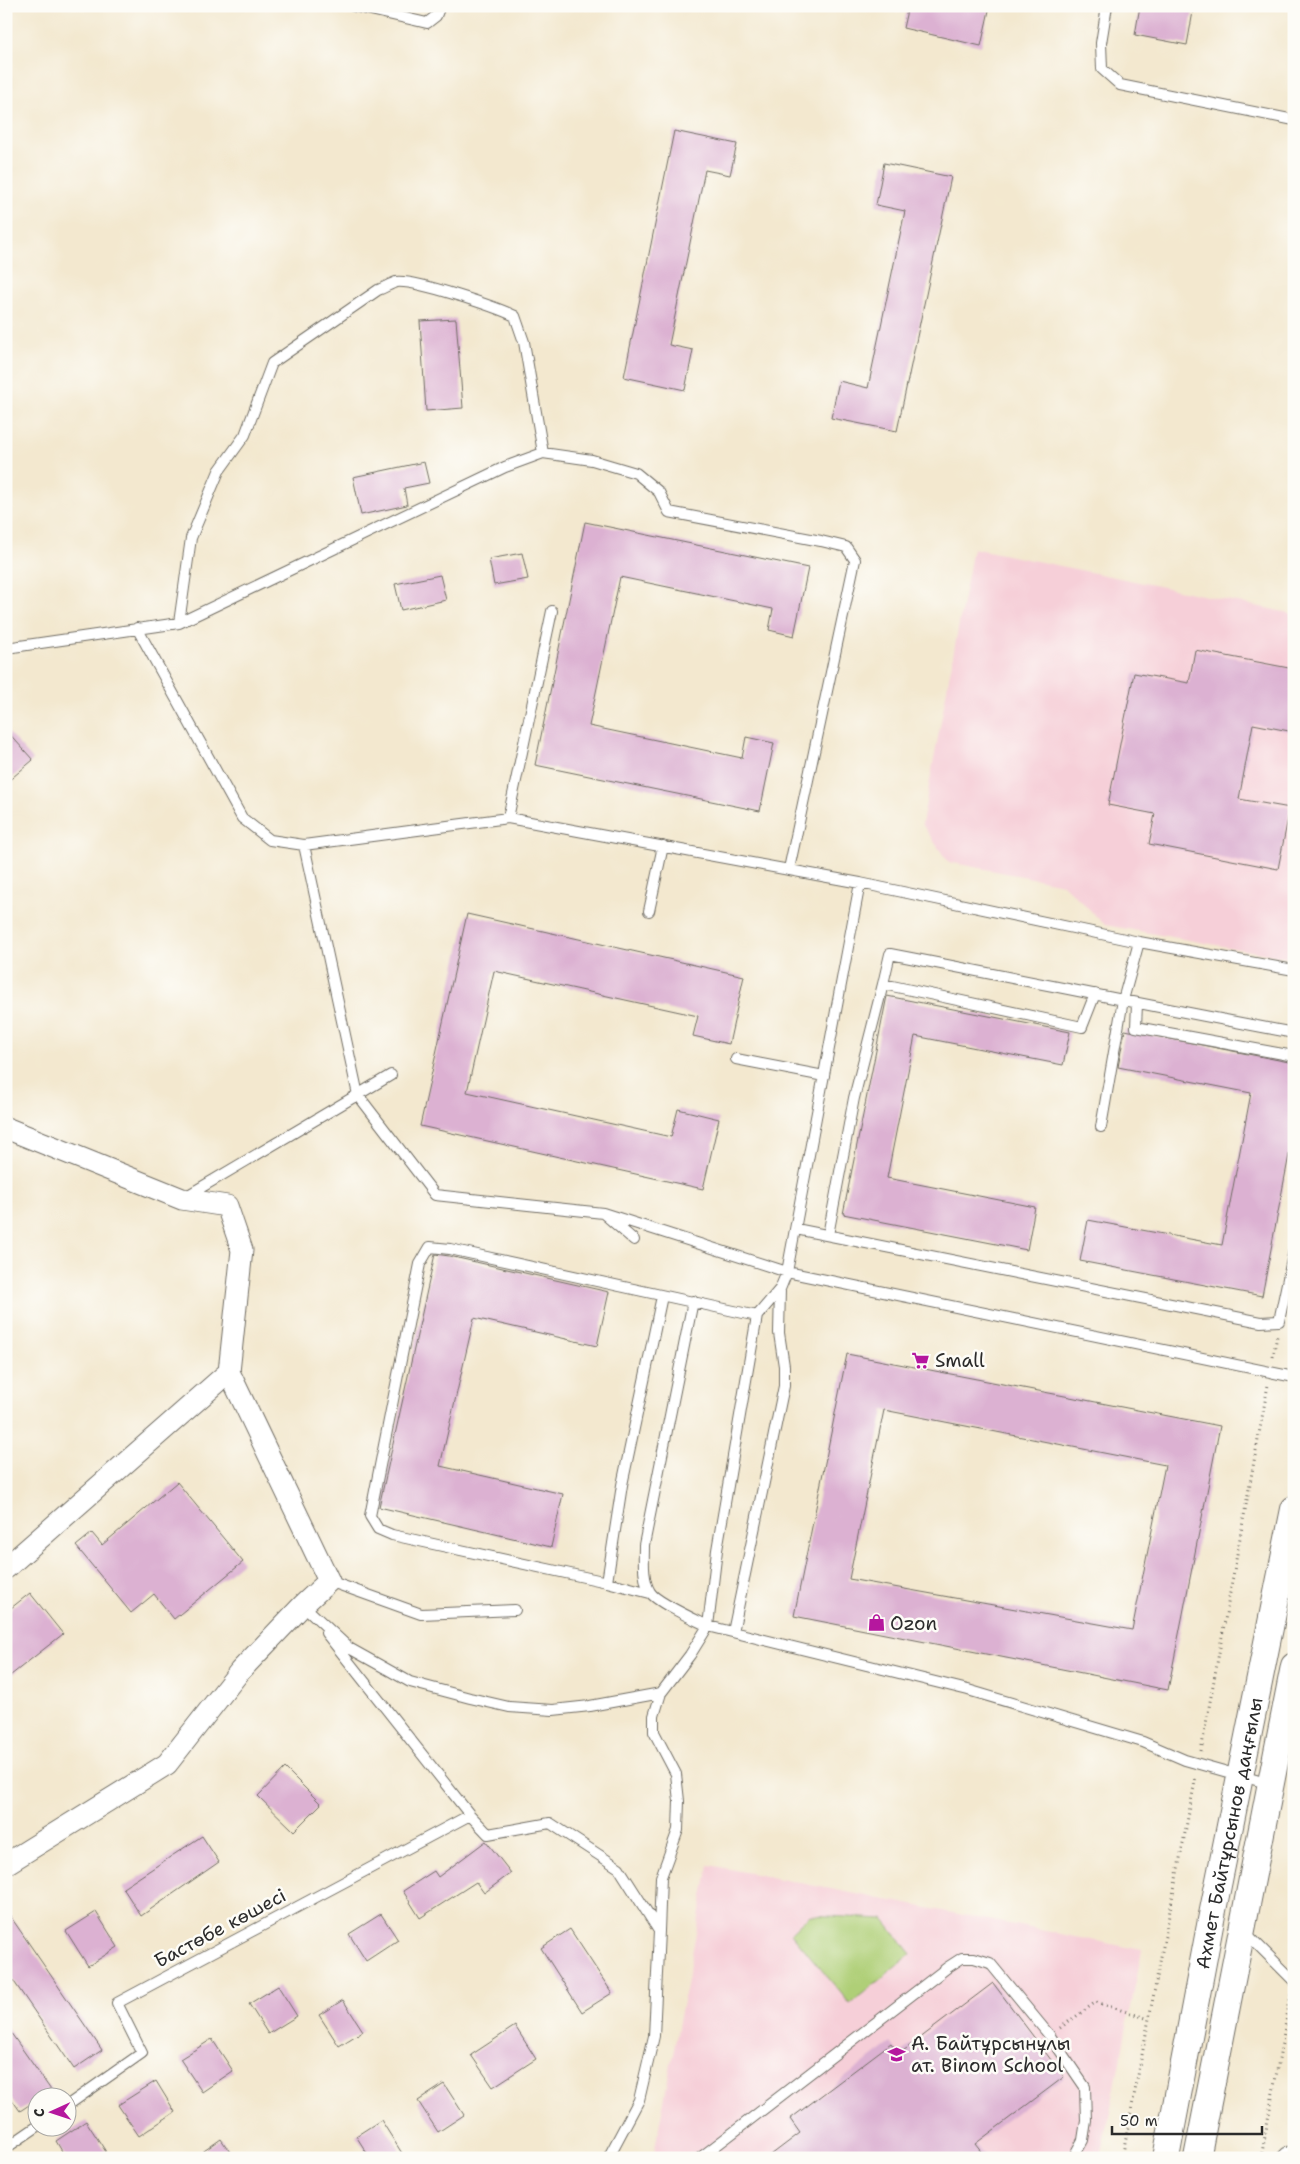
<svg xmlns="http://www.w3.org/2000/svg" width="1300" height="2164" font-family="'Shantell Sans',sans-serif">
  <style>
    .built { fill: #f6cfd8 }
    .green { fill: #afcf77; stroke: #6d7d51 }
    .building { fill: #dcb1d2; fill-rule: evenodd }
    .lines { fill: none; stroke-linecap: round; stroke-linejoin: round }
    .service-casing { stroke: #716d64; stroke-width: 12 }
    .minor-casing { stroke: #716d64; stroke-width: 23 }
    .tertiary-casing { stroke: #716d64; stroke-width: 28 }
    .path { stroke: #716d64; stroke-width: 3; stroke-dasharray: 1 4; stroke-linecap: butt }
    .service { stroke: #fff; stroke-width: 10 }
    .minor { stroke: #fff; stroke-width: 21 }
    .tertiary { stroke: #fff; stroke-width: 26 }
    .labels { text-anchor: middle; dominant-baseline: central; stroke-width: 5; stroke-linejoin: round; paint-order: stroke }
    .poi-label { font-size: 19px; fill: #2b2b2b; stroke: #fdfcf7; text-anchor: start }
    .street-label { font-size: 19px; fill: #2b2b2b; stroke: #fdfcf7 }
  </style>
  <rect width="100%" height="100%" fill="#fdfcf7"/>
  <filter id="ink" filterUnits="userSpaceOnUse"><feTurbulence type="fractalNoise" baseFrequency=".02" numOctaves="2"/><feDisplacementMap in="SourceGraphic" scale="10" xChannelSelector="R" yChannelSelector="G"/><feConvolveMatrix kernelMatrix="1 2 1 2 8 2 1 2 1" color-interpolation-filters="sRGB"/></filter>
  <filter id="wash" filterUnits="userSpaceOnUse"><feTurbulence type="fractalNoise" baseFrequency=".0096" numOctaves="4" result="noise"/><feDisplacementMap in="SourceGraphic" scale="20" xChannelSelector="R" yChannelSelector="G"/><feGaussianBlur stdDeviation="1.12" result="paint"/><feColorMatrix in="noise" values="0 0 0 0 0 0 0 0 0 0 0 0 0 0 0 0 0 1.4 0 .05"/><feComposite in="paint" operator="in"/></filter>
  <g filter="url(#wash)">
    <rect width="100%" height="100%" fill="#f3e8cf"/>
    <!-- built -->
    <path class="built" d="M973,548l321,66v345l-189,-34 -42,-41 -115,-22 -26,-38z
      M709,1865l433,85 -41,208h-448z"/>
    <!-- green -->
    <path class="green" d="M810,1915l73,4 28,35 -61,50 -59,-71z"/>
    <g id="blocks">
      <!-- building -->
      <path class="building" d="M908,6h82l-9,40 -78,-18z
        M1140,6h54l-7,39 -52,-10z
        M674,131l63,13 -7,31 -25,-5 -36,175 24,5 -8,40 -61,-13z
        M884,163l67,14 -54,254 -66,-13 8,-37 29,7 37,-177 -29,-6z
        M456,319l7,89 -37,3 -6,-90z
        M424,462l5,21 -25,5 3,17 -46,10 -8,-38z
        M585,522l223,46 -14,68 -25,-6 4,-21 -153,-32 -31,149 153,32 4,-21 28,6 -14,68 -225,-46z
        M522,553l6,26 -34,6 -5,-26z
        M440,575l6,25 -45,10 -6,-26z
        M1195,650l99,19v63l-41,-8 -14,75 51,9 -12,61 -129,-25 6,-30 -47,-9 26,-132 55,10z
        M6,730l27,30 -27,23z
        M467,914l277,62 -15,68 -36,-8 5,-20 -204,-45 -27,121 204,45 7,-28 41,10 -16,70 -283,-63z
        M887,996l183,36 -7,33 -148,-29 -28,142 148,29 -8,43 -184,-36z
        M1125,1030l169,33v66l-32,167 -182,-35 8,-41 134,25 29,-152 -133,-26z
        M435,1254l14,2 160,36 -12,54 -123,-28 -34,148 123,28 -12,53 -172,-40z
        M847,1354l373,72 -52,264 -374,-74zM884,1410l281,55 -33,165 -283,-51z
        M177,1482l66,80 -69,57 -20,-25 -23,19 -55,-67 16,-13 10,12z
        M30,1593l33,41 -57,45v-67z
        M285,1768l36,36 -27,27 -36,-35z
        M202,1836l17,26 -78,54 -18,-28z
        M486,1841l25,32 -27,20 -8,-11 -56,36 -17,-27 31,-20 4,6z
        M6,1910l96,140 -28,19 -68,-99z
        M96,1912l22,35 -30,19 -22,-35z
        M381,1914l17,26 -32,21 -17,-27z
        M570,1929l42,64 -30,19 -41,-64z
        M993,1983l71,94 -89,67 11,14h-219l33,-25 -10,-14 101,-76 8,11z
        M278,1986l19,30 -29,18 -19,-30z
        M343,2000l20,31 -24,15 -20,-31z
        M6,2026l45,64 -10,6h-3v3l-18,12 -14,-20z
        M515,2026l21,33 -43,28 -22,-32z
        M212,2039l21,32 -31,21 -22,-33z
        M156,2081l19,31 -36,24 -21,-31z
        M444,2084l20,31 -26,17 -20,-31z
        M381,2120l24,38h-35l-14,-22z
        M86,2121l24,37h-44l-10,-17z
        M221,2139l13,19h-40z"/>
    </g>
  </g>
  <g filter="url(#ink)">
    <use href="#blocks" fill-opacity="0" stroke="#716d64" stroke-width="1"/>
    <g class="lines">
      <defs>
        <path id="service" d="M353,6l74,17 9,-7 4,-10
          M1107,6l-6,37 1,26 18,16 174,35
          M179,623l12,-85 28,-67 26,-36 27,-72 106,-73c6,-2 12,-6 18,-8 18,-3 100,25 119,34l9,26 19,111
          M137,628l105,190 28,22 34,5 54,250 77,100 168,18 31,27
          M6,648l173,-25 326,-156 38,-14 49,7 44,13 23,19 10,20 152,29 25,6 9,13 -66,309
          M508,818l44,-207
          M304,845l204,-27 352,65 279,59
          M860,883l-73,389 507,105
          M649,911l14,-65
          M1095,994l-13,33 -199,-43 7,-30c135,26 269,54 404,79
          M1137,1004l-1,23 158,29
          M736,1059l88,17
          M1101,1127l22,-127 16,-58 155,28
          M185,1197l206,-122
          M796,1229l465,93 18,-1 15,-71
          M828,1235l26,-137 29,-114
          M693,1301l-49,244c0,14 -2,34 6,47 6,10 46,28 58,34l260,64 175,52 42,18 85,24
          M329,1581l92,33 94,-4
          M607,1582l15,-97 40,-189
          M650,1593l-43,-11 -215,-47 -14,-6 -8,-13 50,-252 10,-17 20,2 307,67
          M303,1605l46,43 61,34 60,16 39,9 44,3 37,-4 71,-13 29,-38 18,-29 9,-76 40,-234 23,-27 7,-17 -184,-59
          M733,1632l51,-246v-20l-5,-33 1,-44
          M326,1633l144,182 18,19 62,-11 69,45 40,63 -5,105 -15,64 -31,58
          M659,1931l2,-54 17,-47 1,-29 -3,-27 -22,-42v-16l7,-23
          M1245,1932l49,49
          M68,2105l74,-52 -25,-50 353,-188
          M6,2148l32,-22
          M700,2158l248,-191 14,-9h12l16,5 60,73 35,51 1,34 -3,19 -10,18
          M1281,2158l5,-5 8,-1"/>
        <path id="minor" d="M6,1128l176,71 45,7 15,44 -13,122
          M6,1568l223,-196 100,209 -26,24 -63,66 -73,93 -161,100"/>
        <g id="tertiary">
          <path id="s1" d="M1166,2158l45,-238 83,-411"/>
          <path d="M1197,2158l97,-492"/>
        </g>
      </defs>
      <!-- service casing -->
      <use href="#service" class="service-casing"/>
      <!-- minor casing -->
      <use href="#minor" class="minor-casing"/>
      <!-- tertiary casing -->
      <use href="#tertiary" class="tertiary-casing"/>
      <!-- path -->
      <path class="path" d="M1273,1357l4,-21
        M1201,1751l67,-366
        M1060,2028l36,-26 53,17
        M1122,2158l74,-382
        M1261,2158l30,-164"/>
      <!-- service -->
      <use href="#service" class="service"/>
      <!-- minor -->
      <use href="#minor" class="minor"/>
      <!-- tertiary -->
      <use href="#tertiary" class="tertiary"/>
    </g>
  </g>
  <!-- icons -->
  <defs>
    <symbol id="supermarket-bare" viewBox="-9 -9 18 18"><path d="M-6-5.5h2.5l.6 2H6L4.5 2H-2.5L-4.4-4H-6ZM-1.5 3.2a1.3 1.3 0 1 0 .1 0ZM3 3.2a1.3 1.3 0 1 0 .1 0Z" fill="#b5179e" stroke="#fdfcf7" stroke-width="2.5" paint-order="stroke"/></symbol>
    <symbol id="shop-bare" viewBox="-9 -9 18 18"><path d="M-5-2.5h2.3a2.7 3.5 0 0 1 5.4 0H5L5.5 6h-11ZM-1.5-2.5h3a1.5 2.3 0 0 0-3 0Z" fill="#b5179e" stroke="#fdfcf7" stroke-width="2.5" paint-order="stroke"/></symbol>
    <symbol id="school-bare" viewBox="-9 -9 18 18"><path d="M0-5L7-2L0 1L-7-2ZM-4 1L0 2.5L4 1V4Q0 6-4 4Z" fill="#b5179e" stroke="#fdfcf7" stroke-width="2.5" paint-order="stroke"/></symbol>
  </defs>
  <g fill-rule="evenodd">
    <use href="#supermarket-bare" x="908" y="1348" width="25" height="25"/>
    <use href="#shop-bare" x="864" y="1610" width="25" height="25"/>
    <use href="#school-bare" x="884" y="2042" width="25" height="25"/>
  </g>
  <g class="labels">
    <!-- poi labels -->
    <g class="poi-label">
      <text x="935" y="1360">Small</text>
      <text x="890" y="1623">Ozon</text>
      <text x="911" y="2043">А. Байтұрсынұлы<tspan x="911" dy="22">ат. Binom School</tspan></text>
    </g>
    <!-- street labels -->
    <g class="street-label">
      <text stroke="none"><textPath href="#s1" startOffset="331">Ахмет Байтұрсынов даңғылы</textPath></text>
      <text transform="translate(220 1928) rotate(-28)">Бастөбе көшесі</text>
    </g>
  </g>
  <!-- margin -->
  <rect width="1300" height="2164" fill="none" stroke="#fdfcf7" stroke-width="25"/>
  <!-- north arrow -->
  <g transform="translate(52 2112) rotate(267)"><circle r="24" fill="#fdfcf7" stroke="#a9a8a5"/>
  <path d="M0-4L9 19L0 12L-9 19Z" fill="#b5179e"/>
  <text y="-8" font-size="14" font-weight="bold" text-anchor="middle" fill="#2b2b2b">С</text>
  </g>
  <!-- scale -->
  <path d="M1112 2126v8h150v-8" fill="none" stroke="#2b2b2b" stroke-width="2.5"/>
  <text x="1120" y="2126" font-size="15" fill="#2b2b2b" stroke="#fdfcf7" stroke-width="4" paint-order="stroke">50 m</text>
</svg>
